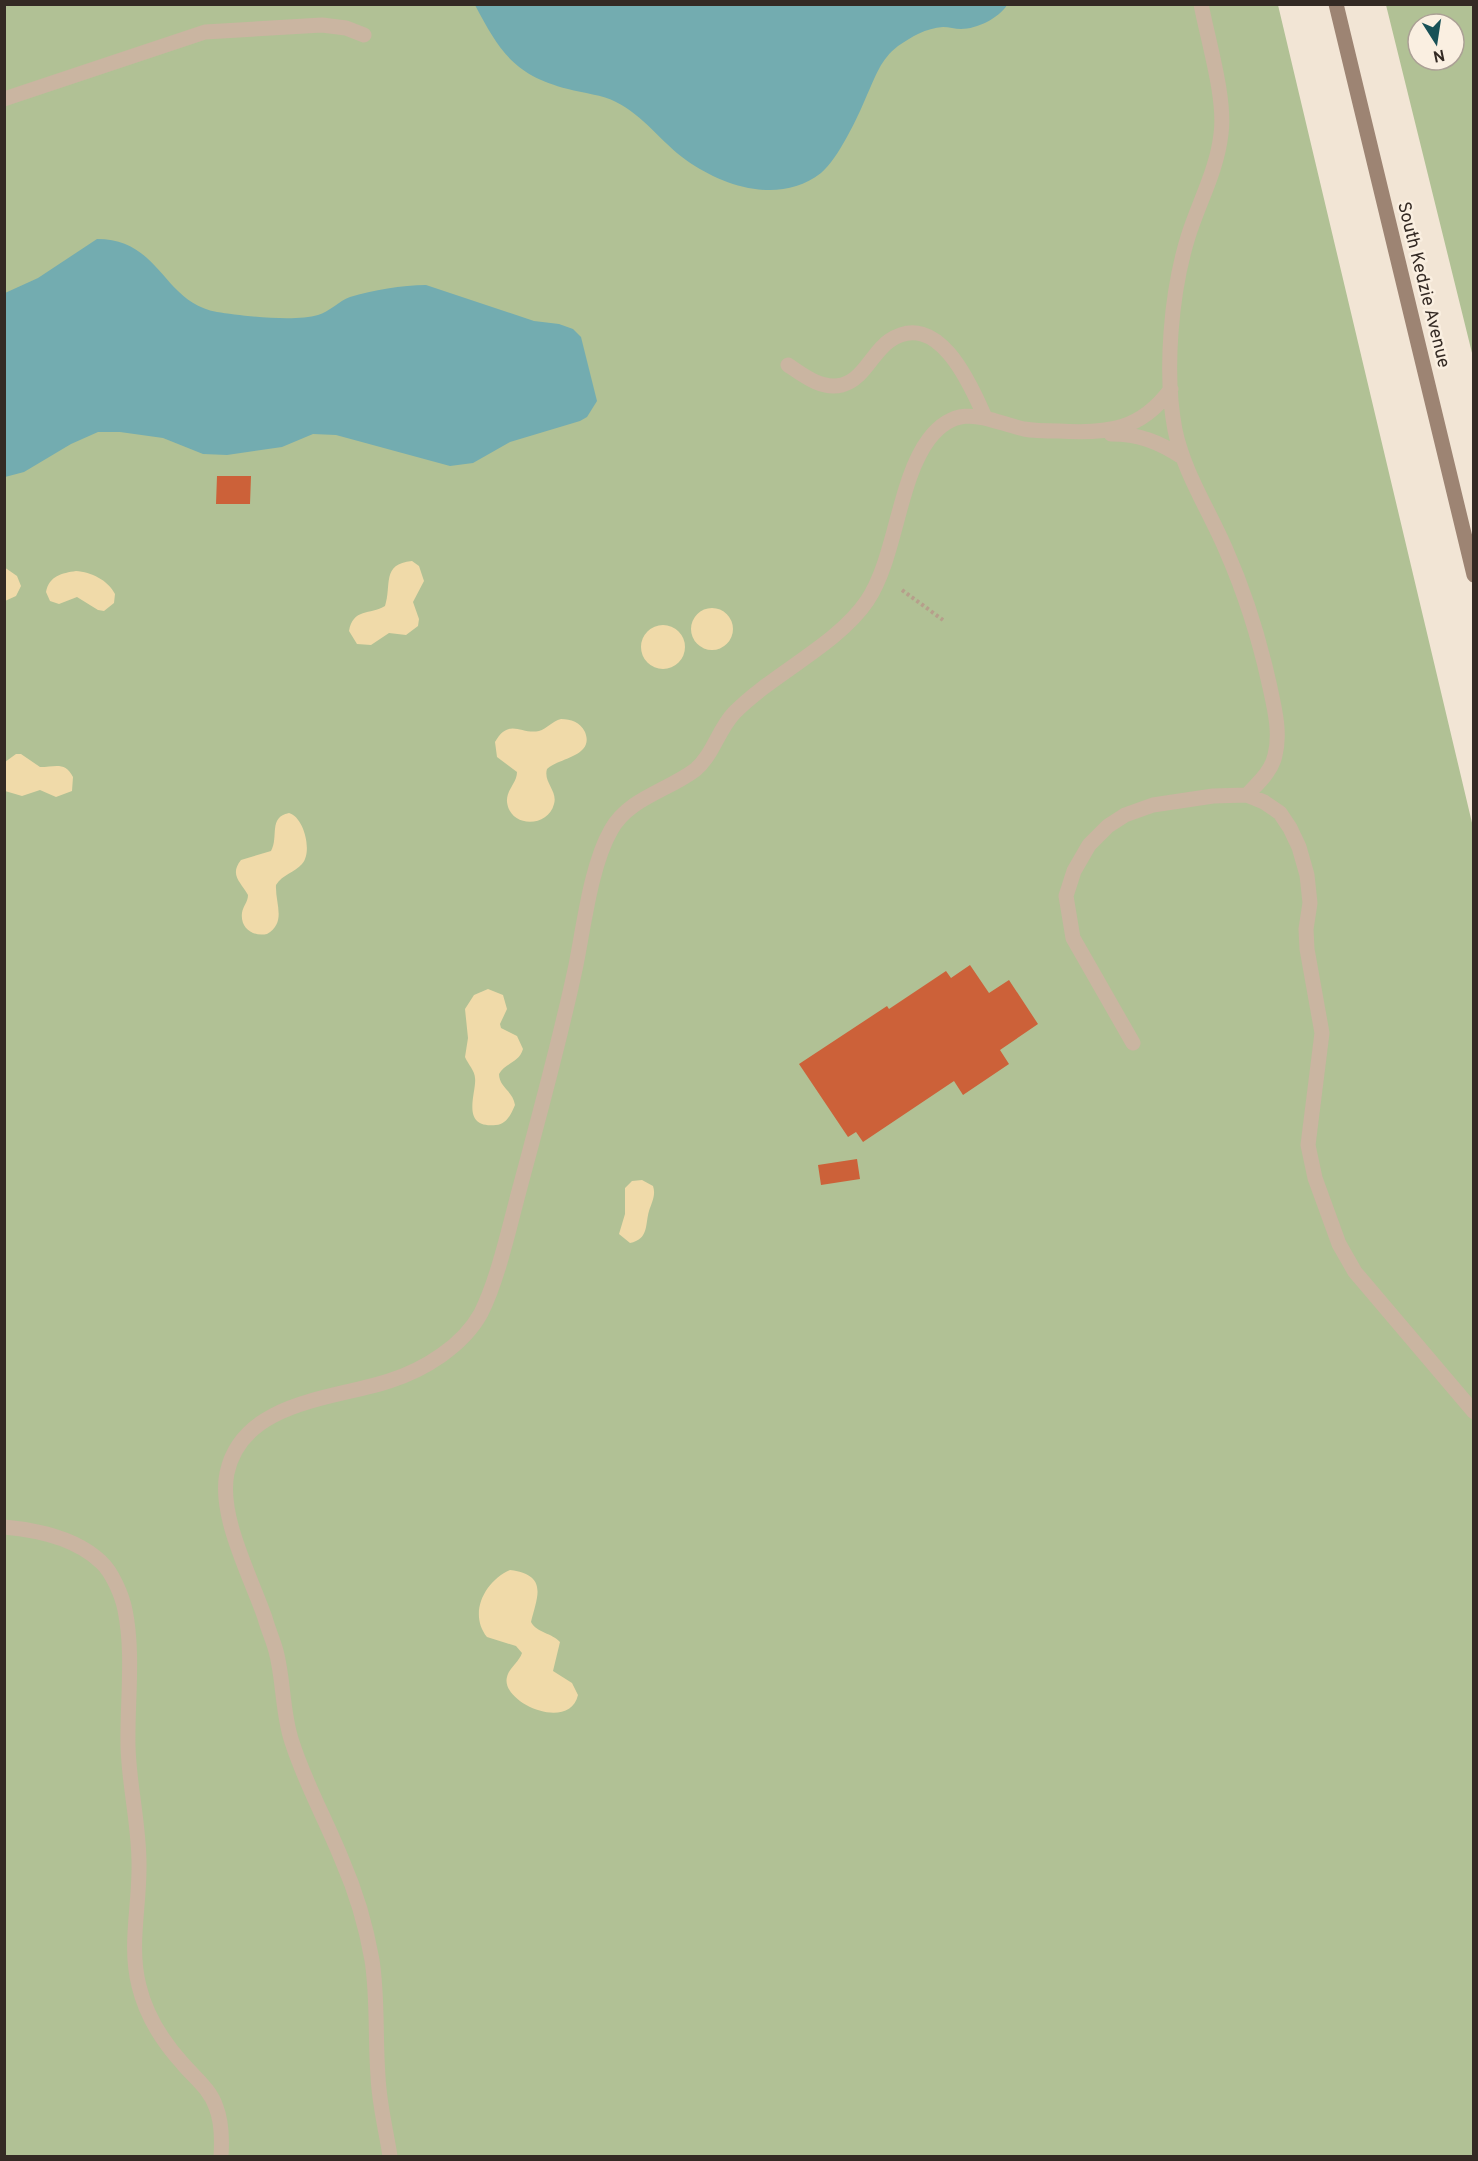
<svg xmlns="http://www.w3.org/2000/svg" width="1478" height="2161" font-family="Overpass,sans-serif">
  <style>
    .green { fill: #b1c195; fill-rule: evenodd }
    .sand { fill: #f0daa9 }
    .water { fill: #73acb0 }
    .building { fill: #cc6139 }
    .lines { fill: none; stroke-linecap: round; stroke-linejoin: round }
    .path { stroke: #b69f8b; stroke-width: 4; stroke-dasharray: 3 3; stroke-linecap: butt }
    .lane { stroke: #cab5a1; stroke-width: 15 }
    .secondary { stroke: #9d8473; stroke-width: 15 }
    .labels { text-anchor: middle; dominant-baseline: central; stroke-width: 5; stroke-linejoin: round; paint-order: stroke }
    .street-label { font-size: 18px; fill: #342a24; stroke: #faefe1 }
  </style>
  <rect width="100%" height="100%" fill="#f2e5d5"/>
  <!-- green -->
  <path class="green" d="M5,5h1273l195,822v1329h-1468z
    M1386,5h87v352zM1418,24h36v36h-36z"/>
  <!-- sand -->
  <path class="sand" d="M412,561l7,5 5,15 -11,21 6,17 -1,7 -12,9 -17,-2 -18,12 -14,-1 -8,-13c4,-23 21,-16 36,-25 7,-21 -4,-42 27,-45z
    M4,567l13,9 4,10 -5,10 -11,5z
    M76,571c15,1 32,9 39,23l-1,9 -10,8 -6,-1 -21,-13 -18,7 -9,-3 -4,-9c3,-16 16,-19 30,-21z
    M691 629a21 21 0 1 1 42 0a21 21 0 1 1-42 0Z
    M641 647a22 22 0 1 1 44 0a22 22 0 1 1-44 0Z
    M561,719c10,0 19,3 24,13 10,25 -27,26 -38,37 -4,13 11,22 7,35 -6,24 -44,24 -47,-2 -1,-12 10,-19 10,-30l-20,-15 -2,-15c14,-25 26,-7 44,-11 8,-2 13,-10 22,-12z
    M16,754h5l19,13c15,0 25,-6 33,10l-1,14 -16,6 -16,-7 -18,6 -17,-5v-29z
    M289,813c15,4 24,39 13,51 -8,9 -19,10 -26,21 -1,19 11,37 -9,49 -14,3 -27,-6 -25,-21 1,-7 6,-11 6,-18 -7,-13 -19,-20 -7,-35l30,-9c8,-14 -3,-34 18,-38z
    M488,989l15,6 4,14 -7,15 1,4 16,8 6,13c-4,14 -18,14 -24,25 0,13 14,17 16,31 -4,9 -8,19 -19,20 -37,4 -19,-33 -21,-47 0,-7 -7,-14 -10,-21l3,-19 -3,-29 9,-14z
    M642,1180l11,6c3,9 -1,16 -4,25 -4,14 0,28 -19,32l-11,-9 6,-20v-26l7,-7z
    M510,1570c39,5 27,27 21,52 6,11 21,11 29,20l-7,29 19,12 6,12c-9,38 -78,7 -71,-18 2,-9 12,-15 15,-24l-6,-7 -29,-9c-19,-24 -2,-56 23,-67z"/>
  <!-- water -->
  <path class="water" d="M475,5h532c-8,13 -30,24 -46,24 -6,0 -12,-2 -18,-2 -17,1 -32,10 -45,19 -18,14 -22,30 -31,49 -9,22 -29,64 -46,78 -41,32 -97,14 -135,-13 -25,-18 -42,-44 -70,-58 -13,-7 -33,-9 -48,-13 -54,-14 -68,-37 -93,-84z
    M97,239c64,0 65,63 120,73 24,4 78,10 101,3 11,-3 21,-14 32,-18 23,-7 52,-12 76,-12l108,36 25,3 14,5 8,8 16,64 -10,16 -7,4 -70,21 -37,21 -23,3 -114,-31 -23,-1 -31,13 -55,8 -24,-1 -40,-16 -43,-6h-22l-27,12 -47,28 -19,5v-184l33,-15z"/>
  <!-- building -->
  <path class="building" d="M217,476h34l-1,28h-34z
    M970,965l19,28 20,-13 29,44 -38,26 9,14 -46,31 -9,-14 -91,61 -7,-10 -8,5 -49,-73 88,-58 2,3 57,-38 5,7z
    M857,1159l3,20 -39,6 -3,-20z"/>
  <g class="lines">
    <!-- path -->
    <path class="path" d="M902,590l41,30"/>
    <!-- lane -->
    <path class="lane" d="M1201,4c7,37 25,95 20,130 -4,36 -22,68 -33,103 -17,55 -24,135 -13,193 9,43 34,80 51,120 19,43 33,88 43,133 5,23 12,49 6,72 -3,16 -17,28 -28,40
      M4,99l201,-67 117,-7 24,3 18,7
      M788,365c16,11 34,25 54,20 22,-6 30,-32 47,-44 48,-33 81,42 95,74
      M1111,434c28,0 48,8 71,23
      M1133,1043l-60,-105 -7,-42 8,-25 15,-26 19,-19 17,-11 28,-10 60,-9 34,-1 17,7 16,11 10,15 9,19 8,28 3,28 -4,26 1,20 15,84 -14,112 7,33 24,66 16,28 119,140
      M4,1527c34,3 72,11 97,35 11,10 21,33 24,48 9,44 2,92 3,136 1,42 12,81 11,123 0,40 -10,77 0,117 7,29 24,56 44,78 12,14 27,25 33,43 6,15 6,34 5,49
      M390,2156c-4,-26 -11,-53 -12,-80 -3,-39 0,-77 -6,-116 -6,-34 -16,-68 -30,-100 -16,-40 -37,-77 -50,-118 -10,-29 -8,-61 -16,-91 -3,-11 -8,-22 -11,-33 -14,-41 -47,-102 -38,-145 15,-72 107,-74 162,-92 35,-11 74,-35 92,-68 17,-34 28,-85 38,-122 20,-75 41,-150 57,-226 8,-40 15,-100 35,-135 18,-32 56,-39 84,-60 18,-15 23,-40 39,-57 38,-39 103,-68 133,-112 29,-43 31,-121 62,-162 30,-39 59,-18 95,-10 11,2 24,2 35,2 49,3 82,-1 112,-42"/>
    <!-- secondary -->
    <path class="secondary" d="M1336,4l138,571"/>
  </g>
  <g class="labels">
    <!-- street labels -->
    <g class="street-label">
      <text transform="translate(1423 285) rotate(76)">South Kedzie Avenue</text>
    </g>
  </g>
  <!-- border -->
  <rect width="1478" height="2161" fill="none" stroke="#342a24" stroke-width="12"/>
  <!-- north arrow -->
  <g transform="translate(1436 42) rotate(168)"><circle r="28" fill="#faefe1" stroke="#aba095" stroke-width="1.5"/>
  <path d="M0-4.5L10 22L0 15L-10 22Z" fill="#185157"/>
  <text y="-9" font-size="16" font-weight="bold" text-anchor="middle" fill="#342a24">N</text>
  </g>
</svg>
